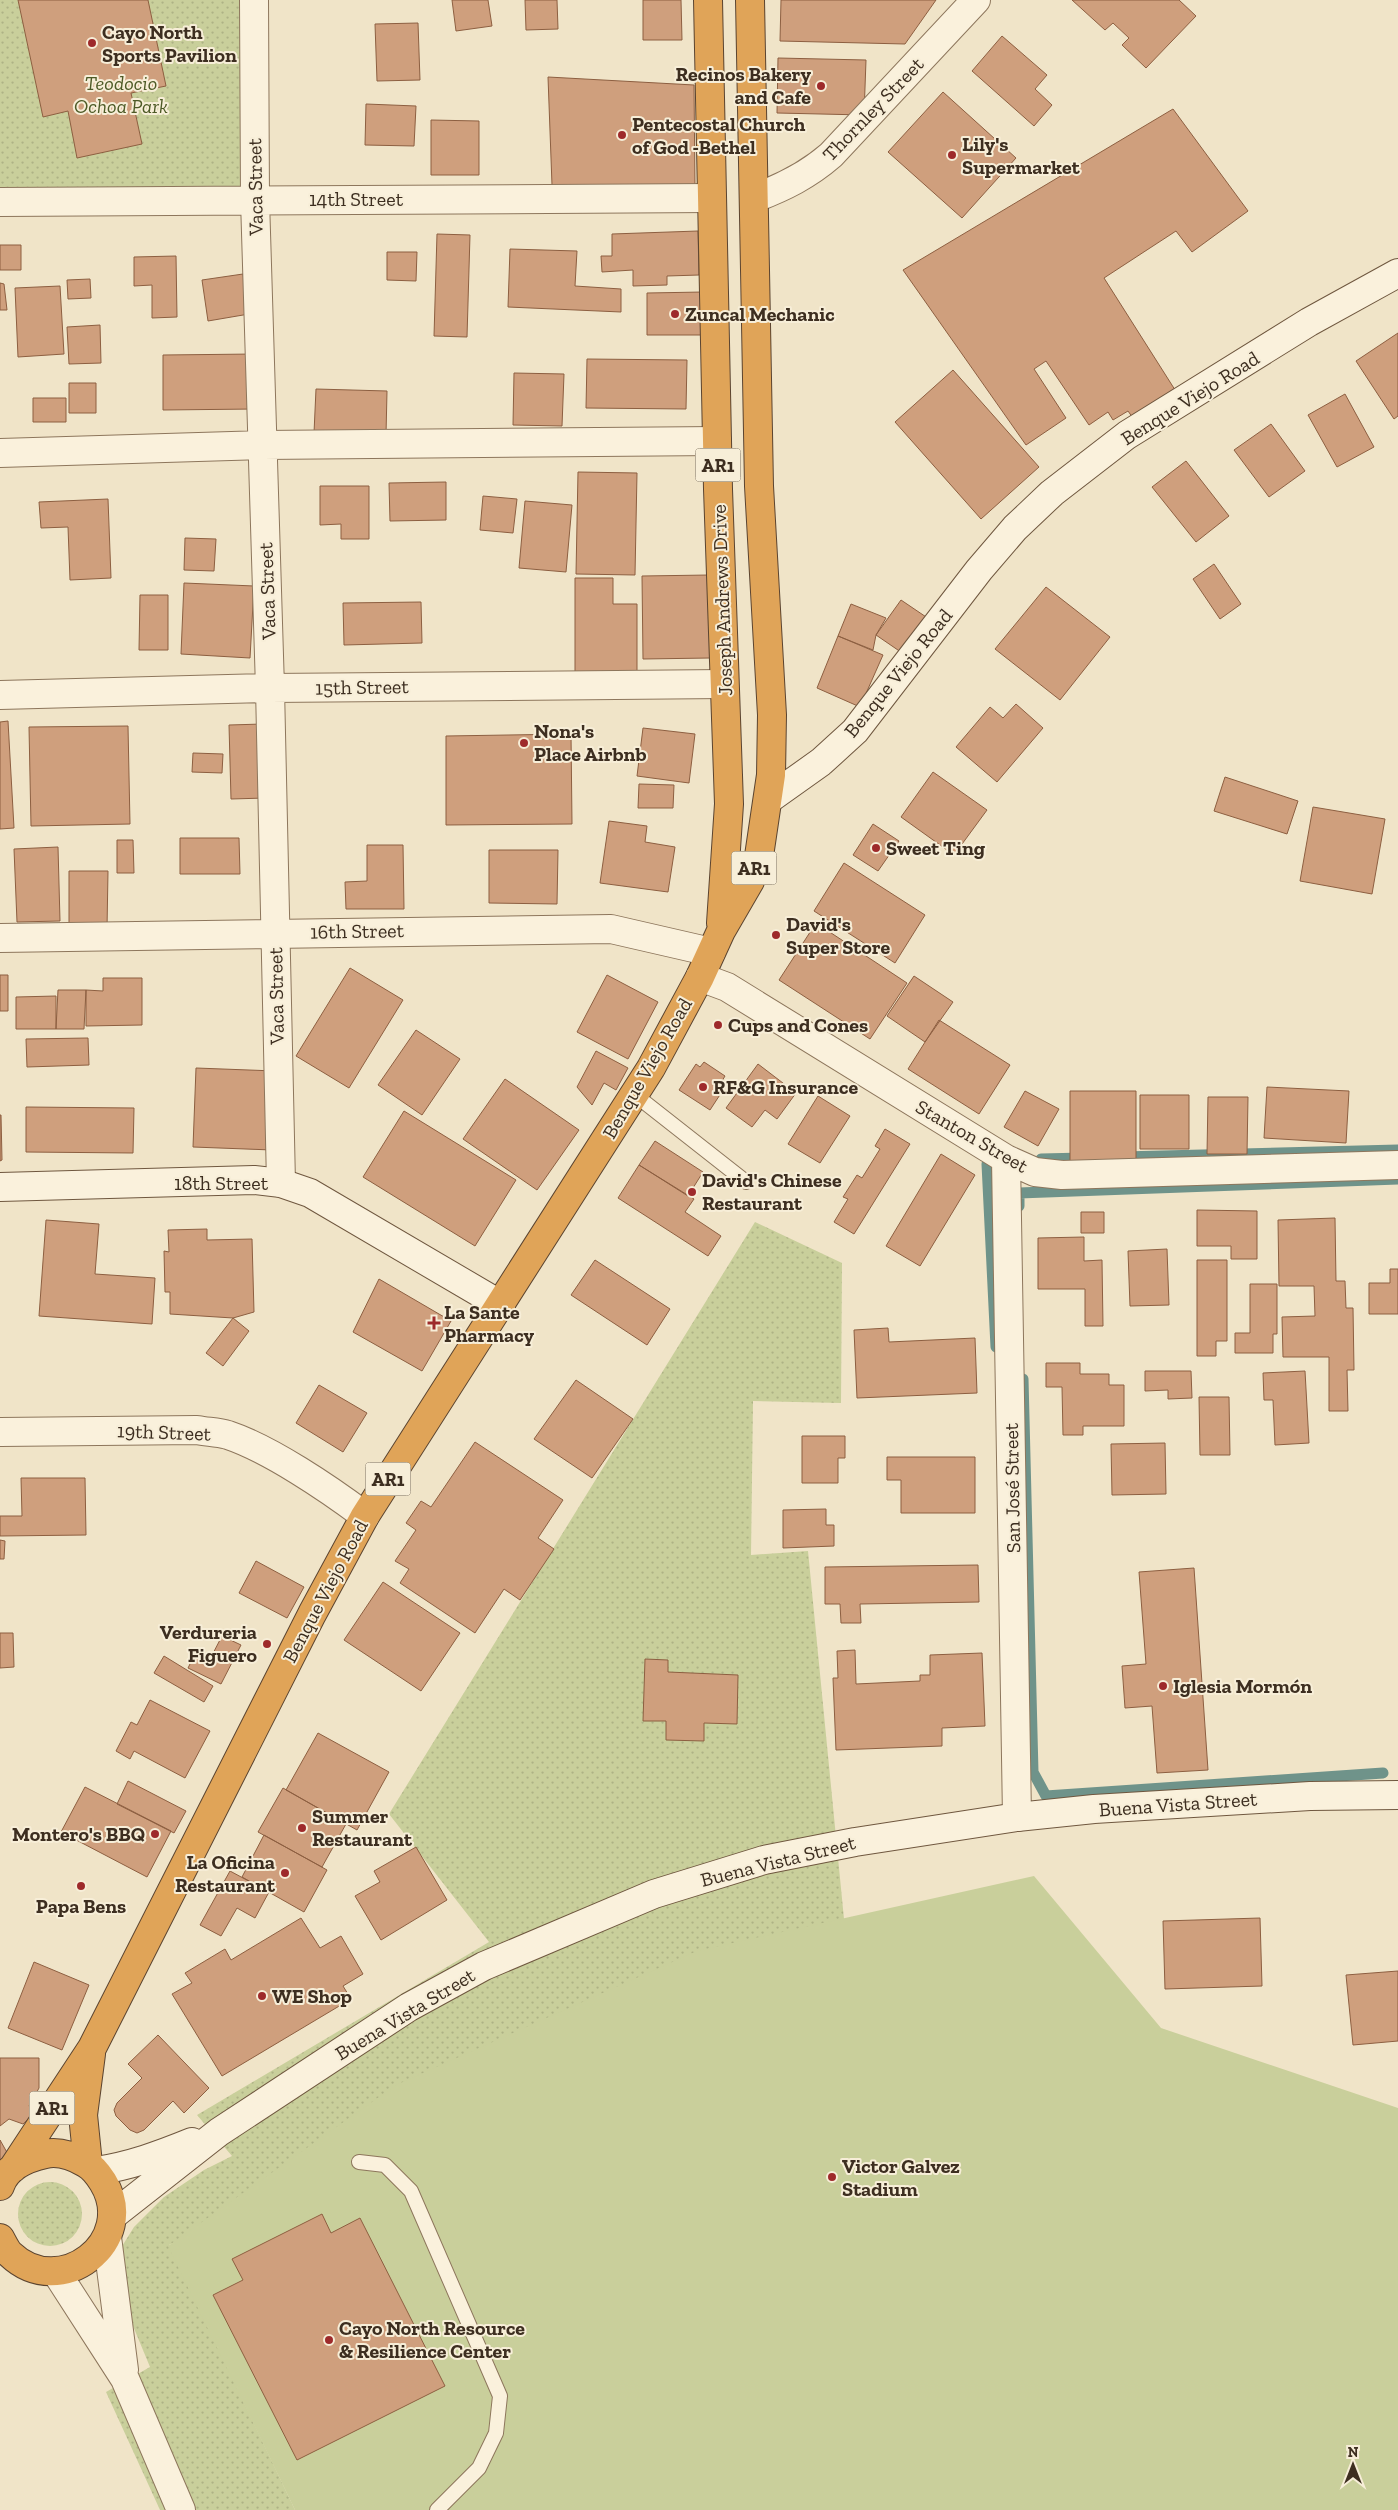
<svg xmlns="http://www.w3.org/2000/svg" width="1398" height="2510" font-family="'Zilla Slab',serif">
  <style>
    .grass { fill: url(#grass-dots) }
    .garden { fill: #c9cf9b }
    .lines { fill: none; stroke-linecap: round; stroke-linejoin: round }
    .stream { stroke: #6f938a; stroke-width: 11 }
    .building { fill: #cf9f7d; stroke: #8d5f41 }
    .lane-casing { stroke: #8d765c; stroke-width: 16 }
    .street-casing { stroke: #8d765c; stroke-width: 30 }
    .secondary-casing { stroke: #6f573f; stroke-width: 30 }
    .highway-casing { stroke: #5b4430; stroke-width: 30 }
    .lane { stroke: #faf1dc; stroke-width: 14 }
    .street { stroke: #faf1dc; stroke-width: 28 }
    .secondary { stroke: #faf1dc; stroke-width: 28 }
    .highway { stroke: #e0a458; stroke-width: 28 }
    .poi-dot { fill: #9e2a2b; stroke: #f7eed8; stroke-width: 2 }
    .labels { text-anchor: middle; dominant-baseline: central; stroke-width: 4; stroke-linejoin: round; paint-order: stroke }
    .shield { fill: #f7eed8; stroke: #756857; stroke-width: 1 }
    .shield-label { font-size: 19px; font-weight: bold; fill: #3d2e20 }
    .poi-label { font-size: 20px; font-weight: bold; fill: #3d2e20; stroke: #f7eed8; text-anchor: start }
    .park-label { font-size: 20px; font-style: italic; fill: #4d5a26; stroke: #f7eed8 }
    .street-label { font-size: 20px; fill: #3d2e20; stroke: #f7eed8 }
  </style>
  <defs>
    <pattern id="grass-dots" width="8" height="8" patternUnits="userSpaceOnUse" patternTransform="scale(1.25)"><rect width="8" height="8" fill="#c9cf9b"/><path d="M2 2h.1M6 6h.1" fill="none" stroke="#aeb285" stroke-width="1.8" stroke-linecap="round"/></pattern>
  </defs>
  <rect width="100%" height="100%" fill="#f0e4c8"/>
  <!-- grass -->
  <path class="grass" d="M0,0h242l1,189 -243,2z
    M755,1222l87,41 -1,140 -88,-2 -2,154 57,-4 36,368 -675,326 126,265h-135l-54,-118 44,-25 -24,-58 -7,-58 15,-24 30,-30 40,-27 28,-14 -35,-41 292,-173 -100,-128z
    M18 2214a32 32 0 1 1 64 0a32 32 0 1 1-64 0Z"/>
  <!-- garden -->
  <path class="garden" d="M1034,1876l127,152 237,80v402h-1103l-127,-264 228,-161 301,-134z"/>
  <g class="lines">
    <!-- stream -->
    <path class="stream" d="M1122,1157l276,-7
      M1041,1159l43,-1
      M987,1164l9,183
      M1019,1206v-13l379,-14
      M1023,1379l10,393 13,24 337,-23"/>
  </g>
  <!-- building -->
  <path class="building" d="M18,0h130l18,86 -35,7 11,51 -65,14 -9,-47 -25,6z
    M452,0h36l4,26 -36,5z
    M525,0h32l1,29 -32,1z
    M643,0h38l1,40h-39z
    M781,0h155l-31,44 -125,-3z
    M1072,0h107l17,16 -50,52 -24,-23 7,-7 -16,-15 -8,7z
    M418,23l2,57 -43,1 -2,-57z
    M1002,36l45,39 -12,14 17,16 -18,21 -62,-55z
    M778,58l88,2 -2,55 -87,-2z
    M548,77l146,8 1,103 -143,-3z
    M943,92l73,66 -54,60 -74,-66z
    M366,104l50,2 -2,40 -49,-1z
    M1173,109l75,102 -56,41 -16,-21 -72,47 73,115 -42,28 -7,-10 -15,9 -5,-8 -19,13 -43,-64 -12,8 32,49 -40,27 -123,-175z
    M431,120l48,1v54h-48z
    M698,231l1,44 -32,1v9l-34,1v-16l-31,2 -1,-16h11v-22z
    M437,234l33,1 -3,102 -33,-1z
    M0,245h21v25h-21z
    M510,249l67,2 -2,35 46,3v23l-113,-5z
    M387,252h30l-1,29 -29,-1z
    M176,256l1,61 -25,1v-33l-18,1v-29z
    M243,274l6,40 -41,7 -6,-41z
    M90,279l1,19 -23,1 -1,-19z
    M0,283l4,1 3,26h-7z
    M60,286l4,68 -46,3 -3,-69z
    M703,292v43h-56v-42z
    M100,325l1,38 -32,1 -2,-37z
    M1398,333v83l-4,3 -38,-58z
    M255,354v55l-92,1v-55z
    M587,359l100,1 -1,49 -100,-1z
    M953,370l86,97 -58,52 -86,-97z
    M514,373l50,1 -2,52 -49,-1z
    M69,383h27v30h-27z
    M316,389l71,2 -1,44 -72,-2z
    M1345,394l29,53 -37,20 -29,-52z
    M33,398h33v24h-33z
    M1271,424l34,47 -36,26 -35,-47z
    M1186,461l43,55 -33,26 -44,-55z
    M578,472l59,1 -2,102 -59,-1z
    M446,482v38l-56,1 -1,-38z
    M320,486h49v53h-28v-15l-21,1z
    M483,496l34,3 -4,34 -33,-3z
    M108,499l3,79 -41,2 -2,-53 -27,1 -2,-26z
    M525,501l47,4 -6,67 -47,-4z
    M185,538l31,1 -2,32 -30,-1z
    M1214,564l27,40 -21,15 -27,-40z
    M709,575l1,83 -67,1 -1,-83z
    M575,578h38v26h24v69h-62z
    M184,583l70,3 -4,72 -69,-4z
    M1046,587l64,50 -50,63 -65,-51z
    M140,595h28v55h-29z
    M901,600l34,23 -24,36 -35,-24z
    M421,602l1,41 -78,2 -1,-42z
    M851,604l35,14 -10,17 -3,15 -35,-14z
    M838,636l45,19 -23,52 -43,-19z
    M1016,704l27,24 -46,54 -41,-35 34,-40 13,11z
    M8,721l6,107 -14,1v-107z
    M263,724l3,74 -35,1 -2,-74z
    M128,726l2,98 -99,2 -2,-99z
    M643,728l52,6 -6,49 -52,-7z
    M571,734l1,90 -126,1v-89z
    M193,753l30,1 -1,19 -30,-1z
    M933,772l54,38 -33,45 -53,-38z
    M1225,777l73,24 -11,33 -73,-23z
    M639,784l35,1 -1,23h-35z
    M1313,807l72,12 -13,75 -72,-13z
    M609,821l38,5 -2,16 30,5 -7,45 -68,-9z
    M873,824l26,17 -21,30 -25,-16z
    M180,838h59l1,36h-60z
    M117,840h16l1,33h-17z
    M367,845h36l1,64h-58l-1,-27 22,-1z
    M58,847l2,74 -43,1 -3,-73z
    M489,850h69l-1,54 -68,-1z
    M844,863l81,52 -30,48 -81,-52z
    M69,871h39l-1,58h-38z
    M816,923l91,60 -37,56 -91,-59z
    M350,968l53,32 -54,88 -53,-32z
    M0,975h8v36h-8z
    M607,975l51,27 -30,57 -51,-27z
    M914,976l39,26 -28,40 -38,-26z
    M103,978h39v47l-56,1v-36l17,1z
    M58,990h28l-2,39h-28z
    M56,996v33h-40v-32z
    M939,1020l71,45 -31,49 -71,-45z
    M416,1030l44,29 -38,56 -44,-30z
    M88,1038l1,27 -62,2 -1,-28z
    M596,1051l32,17 -12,22 -12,-7 -12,22 -15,-18z
    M704,1062l21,14 -3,5 5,3 -17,26 -31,-20 17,-26 4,3z
    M758,1064l38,29 -19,26 -12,-9 -13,17 -26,-19z
    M196,1068l79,3 -3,79 -79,-3z
    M505,1079l74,51 -42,60 -74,-51z
    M1267,1087l82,4 -3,52 -82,-5z
    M1025,1091l34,18 -21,37 -34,-19z
    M1070,1091h66v71h-66z
    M1140,1095h49v54h-49z
    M818,1096l32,20 -30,47 -32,-19z
    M1208,1097h40l-1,57h-40z
    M26,1107l108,1 -1,45 -107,-1z
    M404,1111l112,69 -41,66 -112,-69z
    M0,1115h1l1,45 -2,1z
    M885,1129l25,15 -56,90 -20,-12 14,-23 -5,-2 14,-22 5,3 18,-29 -5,-3z
    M655,1141l48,31 -15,24 -49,-31z
    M941,1154l34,21 -55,91 -34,-20z
    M639,1165l55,34 -9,13 36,24 -13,20 -90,-58z
    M1197,1210l60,1v48h-26v-13h-34z
    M1081,1212h23v21h-23z
    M1335,1218l1,63h9l1,27h7l1,62h-7l1,41h-19v-54h-46l-1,-40 33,-1 -1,-30h-35l-1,-66z
    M46,1220l53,4 -4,50 60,4 -3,46 -113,-8z
    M207,1229v11l45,-1 2,73 -21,6 -63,-4v-22h-5l-1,-41 5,1 -1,-22z
    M1084,1237v24l18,-1 1,66h-18v-37h-47v-51z
    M1167,1249l2,56 -39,1 -2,-55z
    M595,1260l75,49 -23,36 -76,-50z
    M1197,1260h30v81h-11v15h-19z
    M1390,1269h8v45h-29v-31h21z
    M379,1279l72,42 -29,50 -69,-39z
    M1250,1284h27v50h-4v19h-38v-20h15z
    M233,1318l16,13 -26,35 -17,-13z
    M888,1328l1,14 86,-4 2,55 -120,5 -3,-68z
    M1046,1363h34v11h29v11h15v41h-41v9h-20l-1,-48h-16z
    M1145,1371h46l1,27 -24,1v-9l-23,1z
    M1305,1371l4,72 -34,2 -2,-45h-9l-1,-27z
    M576,1380l57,39 -41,59 -58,-39z
    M319,1385l48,28 -24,39 -47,-29z
    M1199,1397h30l1,58h-30z
    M802,1436h43v22h-7v25h-36z
    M475,1442l88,58 -25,38 16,11 -34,51 -16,-11 -29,44 -75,-50 9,-14 -14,-8 21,-31 -10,-7 15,-22 10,6z
    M1165,1443l1,51 -54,1 -1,-51z
    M887,1457h88v56h-74v-33h-14z
    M21,1478h64l1,57 -86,1v-20h22z
    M826,1509v16h8v21l-51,2v-38z
    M0,1540l5,1 -1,18h-4z
    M256,1561l48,26 -17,31 -48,-25z
    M978,1565l1,37 -119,2 1,19h-20l-1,-19h-15v-37z
    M1194,1568l14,202 -51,3 -5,-67 -27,2 -3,-42 24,-2 -7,-92z
    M383,1582l77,51 -39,58 -77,-51z
    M0,1633h13l1,34 -14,1z
    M222,1636l19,9 -20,39 -33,-16 6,-12 14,7z
    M855,1650l1,34 64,-3v-6h10v-20l52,-2 3,73 -43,2v18l-106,4 -3,-72h5l-1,-27z
    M164,1656l49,30 -9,16 -50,-29z
    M645,1659l23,1v12l70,3 -1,49 -33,-1v18l-38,-1v-19h-23z
    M150,1700l60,31 -25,47 -51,-27 -4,8 -14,-8 15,-29 6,3z
    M318,1733l71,39 -32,58 -71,-40z
    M128,1781l58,30 -12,22 -57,-29z
    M85,1787l86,44 -24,46 -86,-45z
    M283,1788l63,36 -24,43 -64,-35z
    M264,1835l63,35 -23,42 -62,-35z
    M416,1847l31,53 -66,40 -26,-44 25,-14 -6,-11z
    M230,1871l39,21 -14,26 -18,-10 -16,28 -21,-11z
    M301,1918l19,30 21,-12 22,38 -20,12 8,13 -129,77 -50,-82 20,-11 -7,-10 40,-24 6,11z
    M1260,1918l2,68 -97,3 -2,-68z
    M34,1962l55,23 -27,65 -54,-22z
    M1398,1971v70l-45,4 -7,-70z
    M158,2035l51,53 -25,25 -11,-12 -29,29 -7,3 -7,-3 -14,-14 -2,-6 3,-7 25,-25 -14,-14z
    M0,2058h39v30l-10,18 6,7 -12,11 -14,-5 -9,7z
    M0,2140l9,16 -9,6z
    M322,2214l9,19 29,-15 85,168 -148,74 -84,-165 30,-15 -11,-21z"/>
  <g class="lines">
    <defs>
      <path id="lane" d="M634,1094l112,88
        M359,2162l26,3 26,26 89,205 -4,37 -17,35 -42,42"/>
      <path id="street" d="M254,0l1,200 15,488 11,495
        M755,198c29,-11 53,-23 76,-43l145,-155
        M0,202l712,-4
        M0,453l263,-8 454,-4
        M0,695l270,-7 454,-4
        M0,938l611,-9 100,23
        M700,977l27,10 279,172 29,13 27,3 336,-10
        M1006,1159l11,658
        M0,1432l197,-2c10,2 21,2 31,5 42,14 101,54 137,81
        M107,2237l17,133
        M56,2272l69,107 56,131"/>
      <path id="secondary" d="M769,799l52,-37 34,-31 124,-161 36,-42 37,-35 75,-58 182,-113 89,-49
        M0,1187l254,-7 27,3 29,10 191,112
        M96,2171c34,-5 64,-16 96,-29
        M112,2216l107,-84 190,-125 75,-41 170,-72 110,-34 91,-18 162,-25 77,-8 216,-13 88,-1"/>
      <path id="highway" d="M708,0l10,489 11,315 -8,119
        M88,2164l-5,-49 8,-61
        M13,2168l79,-120 220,-434 53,-98 286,-448 49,-91 21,-46 29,-50 9,-25 12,-81 1,-60 -13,-229 -9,-486
        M0,2186c6,-19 27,-28 45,-32 14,-3 28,2 40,9 8,4 13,11 18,19 36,59 -43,120 -93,72 -4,-4 -7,-11 -10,-16"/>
    </defs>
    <!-- lane casing -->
    <use href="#lane" class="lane-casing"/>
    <!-- street casing -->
    <use href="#street" class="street-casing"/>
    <!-- secondary casing -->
    <use href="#secondary" class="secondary-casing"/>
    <!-- highway casing -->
    <use href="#highway" class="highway-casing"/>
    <!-- lane -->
    <use href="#lane" class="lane"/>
    <!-- street -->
    <use href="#street" class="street"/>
    <!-- secondary -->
    <use href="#secondary" class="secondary"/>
    <!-- highway -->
    <use href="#highway" class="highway"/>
  </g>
  <!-- markers -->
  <g class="poi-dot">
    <circle cx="92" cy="43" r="5"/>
    <circle cx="821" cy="86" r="5"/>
    <circle cx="622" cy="135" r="5"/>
    <circle cx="952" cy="155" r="5"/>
    <circle cx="675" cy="314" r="5"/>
    <circle cx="524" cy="743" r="5"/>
    <circle cx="876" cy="848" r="5"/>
    <circle cx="776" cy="935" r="5"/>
    <circle cx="718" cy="1025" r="5"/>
    <circle cx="703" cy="1087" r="5"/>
    <circle cx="692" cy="1192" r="5"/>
    <path d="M431.5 1315.5h5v5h5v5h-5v5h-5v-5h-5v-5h5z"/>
    <circle cx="267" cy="1644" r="5"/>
    <circle cx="1163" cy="1686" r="5"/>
    <circle cx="302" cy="1828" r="5"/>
    <circle cx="155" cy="1834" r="5"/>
    <circle cx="285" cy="1873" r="5"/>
    <circle cx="81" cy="1886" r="5"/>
    <circle cx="262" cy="1996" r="5"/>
    <circle cx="832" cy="2177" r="5"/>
    <circle cx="329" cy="2340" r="5"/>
  </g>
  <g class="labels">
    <!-- shield labels -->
    <g class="shield">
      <rect x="695.5" y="448.5" width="45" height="33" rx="4"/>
      <rect x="731.5" y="851.5" width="45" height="33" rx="4"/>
      <rect x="365.5" y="1462.5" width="45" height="33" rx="4"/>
      <rect x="29.5" y="2091.5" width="45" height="33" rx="4"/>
    </g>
    <g class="shield-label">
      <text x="718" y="465">AR1</text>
      <text x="754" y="868">AR1</text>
      <text x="388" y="1479">AR1</text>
      <text x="52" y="2108">AR1</text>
    </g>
    <!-- poi labels -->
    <g class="poi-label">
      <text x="102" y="32">Cayo North<tspan x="102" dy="23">Sports Pavilion</tspan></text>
      <text x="811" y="74" text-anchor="end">Recinos Bakery<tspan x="811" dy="23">and Cafe</tspan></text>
      <text x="632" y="124">Pentecostal Church<tspan x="632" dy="23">of God -Bethel</tspan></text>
      <text x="962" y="144">Lily's<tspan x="962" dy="23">Supermarket</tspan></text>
      <text x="685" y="314">Zuncal Mechanic</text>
      <text x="534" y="731">Nona's<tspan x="534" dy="23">Place Airbnb</tspan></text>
      <text x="886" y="848">Sweet Ting</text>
      <text x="786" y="924">David's<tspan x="786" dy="23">Super Store</tspan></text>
      <text x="728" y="1025">Cups and Cones</text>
      <text x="713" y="1087">RF&amp;G Insurance</text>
      <text x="702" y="1180">David's Chinese<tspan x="702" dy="23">Restaurant</tspan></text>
      <text x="444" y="1312">La Sante<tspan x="444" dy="23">Pharmacy</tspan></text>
      <text x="257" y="1632" text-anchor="end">Verdureria<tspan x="257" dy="23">Figuero</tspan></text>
      <text x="1173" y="1686">Iglesia Mormón</text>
      <text x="312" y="1816">Summer<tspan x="312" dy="23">Restaurant</tspan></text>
      <text x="145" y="1834" text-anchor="end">Montero's BBQ</text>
      <text x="275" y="1862" text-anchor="end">La Oficina<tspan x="275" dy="23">Restaurant</tspan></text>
      <text x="81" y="1906" text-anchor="middle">Papa Bens</text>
      <text x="272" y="1996">WE Shop</text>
      <text x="842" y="2166">Victor Galvez<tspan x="842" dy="23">Stadium</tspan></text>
      <text x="339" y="2328">Cayo North Resource<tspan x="339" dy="23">&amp; Resilience Center</tspan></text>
    </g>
    <!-- park labels -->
    <g class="park-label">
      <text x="121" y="83">Teodocio<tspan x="121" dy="23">Ochoa Park</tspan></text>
    </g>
    <!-- street labels -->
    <g class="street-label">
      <text transform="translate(873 109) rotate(-46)">Thornley Street</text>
      <text transform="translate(255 187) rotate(-91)">Vaca Street</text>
      <text x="356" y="199">14th Street</text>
      <text transform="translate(1190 398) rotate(-32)">Benque Viejo Road</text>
      <text transform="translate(267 591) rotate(-92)">Vaca Street</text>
      <text transform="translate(722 600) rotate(-92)">Joseph Andrews Drive</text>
      <text transform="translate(898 673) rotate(-51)">Benque Viejo Road</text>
      <text transform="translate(362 687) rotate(-1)">15th Street</text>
      <text transform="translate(357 931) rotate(-1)">16th Street</text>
      <text transform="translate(276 996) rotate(-91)">Vaca Street</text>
      <text transform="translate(647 1068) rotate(-60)">Benque Viejo Road</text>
      <text transform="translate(972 1136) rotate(30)">Stanton Street</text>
      <text x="221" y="1183">18th Street</text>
      <text transform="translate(164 1432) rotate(2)">19th Street</text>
      <text transform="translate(1012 1488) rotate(-91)">San José Street</text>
      <text transform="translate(325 1591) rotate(-62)">Benque Viejo Road</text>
      <text transform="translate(1178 1804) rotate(-4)">Buena Vista Street</text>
      <text transform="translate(778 1861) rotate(-14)">Buena Vista Street</text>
      <text transform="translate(405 2014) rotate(-31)">Buena Vista Street</text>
    </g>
  </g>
  <!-- north arrow -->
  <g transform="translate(1353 2465)" stroke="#f7eed8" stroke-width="4" paint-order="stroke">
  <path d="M0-4L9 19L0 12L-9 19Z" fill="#3d2e20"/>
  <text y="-8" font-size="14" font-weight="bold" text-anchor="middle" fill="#3d2e20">N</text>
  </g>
</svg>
